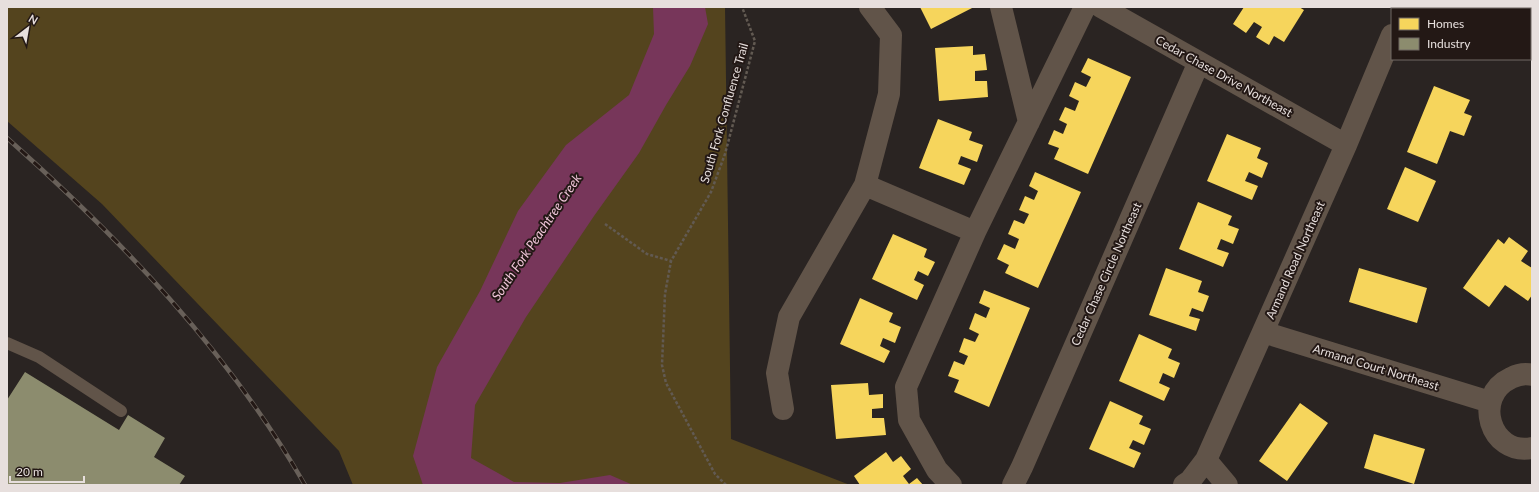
<svg xmlns="http://www.w3.org/2000/svg" width="1539" height="492" font-family="Lato,sans-serif">
  <style>
    .forest { fill: #54441e }
    .water { fill: #77365a }
    .homes { fill: #f6d55c }
    .industry { fill: #8c8c6e }
    .lines { fill: none; stroke-linecap: round; stroke-linejoin: round }
    .path { stroke: #625a52; stroke-width: 2.5; stroke-dasharray: 3 2; stroke-linecap: butt }
    .lane { stroke: #615449; stroke-width: 12 }
    .street { stroke: #615449; stroke-width: 22 }
    .rail-casing { stroke: #686059; stroke-width: 4.5 }
    .rail { stroke: #231815; stroke-width: 3; stroke-dasharray: 9; stroke-linecap: butt }
    .labels { text-anchor: middle; dominant-baseline: central; stroke-width: 4; stroke-linejoin: round; paint-order: stroke }
    .street-label { font-size: 12px; fill: #e7dfdd; stroke: #231815 }
    .water-label { font-size: 13px; font-style: italic; fill: #f2c7db; stroke: #231815 }
  </style>
  <rect width="100%" height="100%" fill="#2a2422"/>
  <!-- forest -->
  <path class="forest" d="M7,7h718l6,432 119,46h-497l-14,-34 -237,-247 -95,-83z"/>
  <!-- water -->
  <path class="water" d="M653,7h52l3,17 -18,42 -24,39 -27,48 -45,63 -68,101 -51,88 -4,53 43,24 46,1 50,-8 23,10h-210l-10,-29 24,-89 43,-76 38,-80 48,-66 63,-50 25,-61z"/>
  <!-- homes -->
  <path class="homes" d="M920,7h54l-43,22z
    M1244,7h55l5,3 -20,32 -10,-6 -5,9 -13,-8 6,-10 -8,-5 -8,11 -13,-9z
    M1532,32v21l-2,-2v-15z
    M973,46v9l12,-1 2,16 -12,1v10h12l1,16 -49,4 -4,-53z
    M1088,58l43,19 -43,97 -34,-15 5,-11 -11,-4 6,-14 9,4 4,-10 -8,-4 6,-13 10,4 4,-10 -10,-5 6,-14 11,5 5,-10 -10,-5z
    M1434,86l36,14 -6,13 8,3 -8,20 -14,-5 -13,33 -30,-12z
    M938,119l34,13 -3,8 14,5 -6,17 -16,-6 -3,8 13,5 -7,16 -45,-17z
    M1227,134l34,14 -4,10 11,5 -6,15 -13,-6 -4,9 13,5 -6,14 -45,-19z
    M1405,167l31,14 -18,41 -31,-13z
    M1035,172l46,20 -43,96 -33,-15 4,-8 -12,-6 7,-15 11,5 4,-10 -11,-5 6,-14 10,4 5,-10 -10,-4 6,-14 9,4 4,-9 -9,-5z
    M1198,202l34,14 -4,9 11,4 -6,15 -12,-5 -4,10 12,4 -6,14 -44,-18z
    M893,234l34,15 -3,8 11,5 -7,14 -10,-5 -4,9 10,5 -7,15 -45,-21z
    M1509,237l19,14 -7,10 11,7v27l-4,6 -23,-16 -16,22 -26,-19 35,-49 6,5z
    M1166,268l36,13 -4,11 11,4 -6,16 -11,-4 -3,8 11,3 -4,12 -47,-16z
    M1359,268l68,20 -10,35 -68,-21z
    M984,290l46,18 -41,99 -35,-15 5,-12 -11,-4 6,-15 10,4 4,-9 -9,-4 5,-14 11,4 4,-8 -10,-5 6,-16 11,5 4,-10 -11,-5z
    M860,298l33,15 -4,9 12,5 -6,16 -12,-5 -3,8 10,5 -6,12 -44,-19z
    M1139,334l33,15 -4,9 12,5 -6,15 -11,-5 -4,10 11,5 -6,13 -45,-20z
    M868,383l1,12 14,-1v14l-11,1v9h12l2,17 -50,4 -5,-54z
    M1110,401l33,15 -4,8 12,5 -7,16 -11,-5 -4,8 12,5 -7,15 -45,-19z
    M1300,403l28,20 -41,58 -28,-20z
    M1374,434l51,15 -11,35 -50,-16z
    M886,452l7,10 8,-6 10,13 -8,7 6,8 8,-6 6,7h-63l-6,-9z"/>
  <!-- industry -->
  <path class="industry" d="M25,372l94,58 9,-15 37,23 -11,19 31,19 -6,9h-172v-85z"/>
  <g class="lines">
    <!-- path -->
    <path class="path" d="M605,224l42,30 24,7
      M726,485l-11,-11 -49,-91 -4,-18 3,-71 6,-33 40,-69 14,-38 30,-113 -13,-34"/>
    <!-- lane -->
    <path class="lane" d="M7,343l32,14 82,54"/>
    <!-- street -->
    <path class="street" d="M1001,7l28,115
      M1101,7l245,138
      M1403,9l1,-2
      M865,185l110,47
      M1263,332l227,70
      M1532,375c-7,-2 -15,0 -21,3 -39,18 -21,78 21,70
      M783,409l-6,-36 12,-56 76,-132 24,-91 2,-59 -21,-28
      M1206,460l21,25
      M951,485l-14,-15 -28,-50 -3,-33 69,-155 110,-225
      M1013,485l9,-18 177,-405
      M1184,485l6,-4 16,-21 140,-315 46,-110"/>
    <defs>
      <path id="rail" d="M7,138c114,101 222,214 298,347"/>
    </defs>
    <!-- rail casing -->
    <use href="#rail" class="rail-casing"/>
    <!-- rail -->
    <use href="#rail" class="rail"/>
  </g>
  <g class="labels">
    <!-- street labels -->
    <g class="street-label">
      <text transform="translate(1224 76) rotate(29)">Cedar Chase Drive Northeast</text>
      <text transform="translate(724 113) rotate(-74)">South Fork Confluence Trail</text>
      <text transform="translate(1295 260) rotate(-66)">Armand Road Northeast</text>
      <text transform="translate(1106 274) rotate(-66)">Cedar Chase Circle Northeast</text>
      <text transform="translate(1376 367) rotate(17)">Armand Court Northeast</text>
    </g>
    <!-- water labels -->
    <g class="water-label">
      <text transform="translate(536 237) rotate(-56)">South Fork Peachtree Creek</text>
    </g>
  </g>
  <!-- border -->
  <rect width="1539" height="492" fill="none" stroke="#e7dfdd" stroke-width="16"/>
  <!-- legend -->
  <rect x="1391" y="8" width="140" height="52" fill="#231815" stroke="#716865"/>
  <rect x="1399" y="18" width="20" height="12" fill="#f6d55c" stroke="#716865"/>
  <text x="1427" y="28" font-size="12" fill="#e7dfdd">Homes</text>
  <rect x="1399" y="38" width="20" height="12" fill="#8c8c6e" stroke="#716865"/>
  <text x="1427" y="48" font-size="12" fill="#e7dfdd">Industry</text>
  <!-- north arrow -->
  <g transform="translate(28 28) rotate(31)" stroke="#231815" stroke-width="3" paint-order="stroke">
  <path d="M0-3L7 15L0 10L-7 15Z" fill="#e7dfdd"/>
  <text y="-6" font-size="11" font-weight="bold" text-anchor="middle" fill="#e7dfdd">N</text>
  </g>
  <!-- scale -->
  <path d="M10 476v6h74v-6" fill="none" stroke="#e7dfdd" stroke-width="2"/>
  <text x="16" y="476" font-size="12" fill="#e7dfdd" stroke="#231815" stroke-width="3" paint-order="stroke">20 m</text>
</svg>
